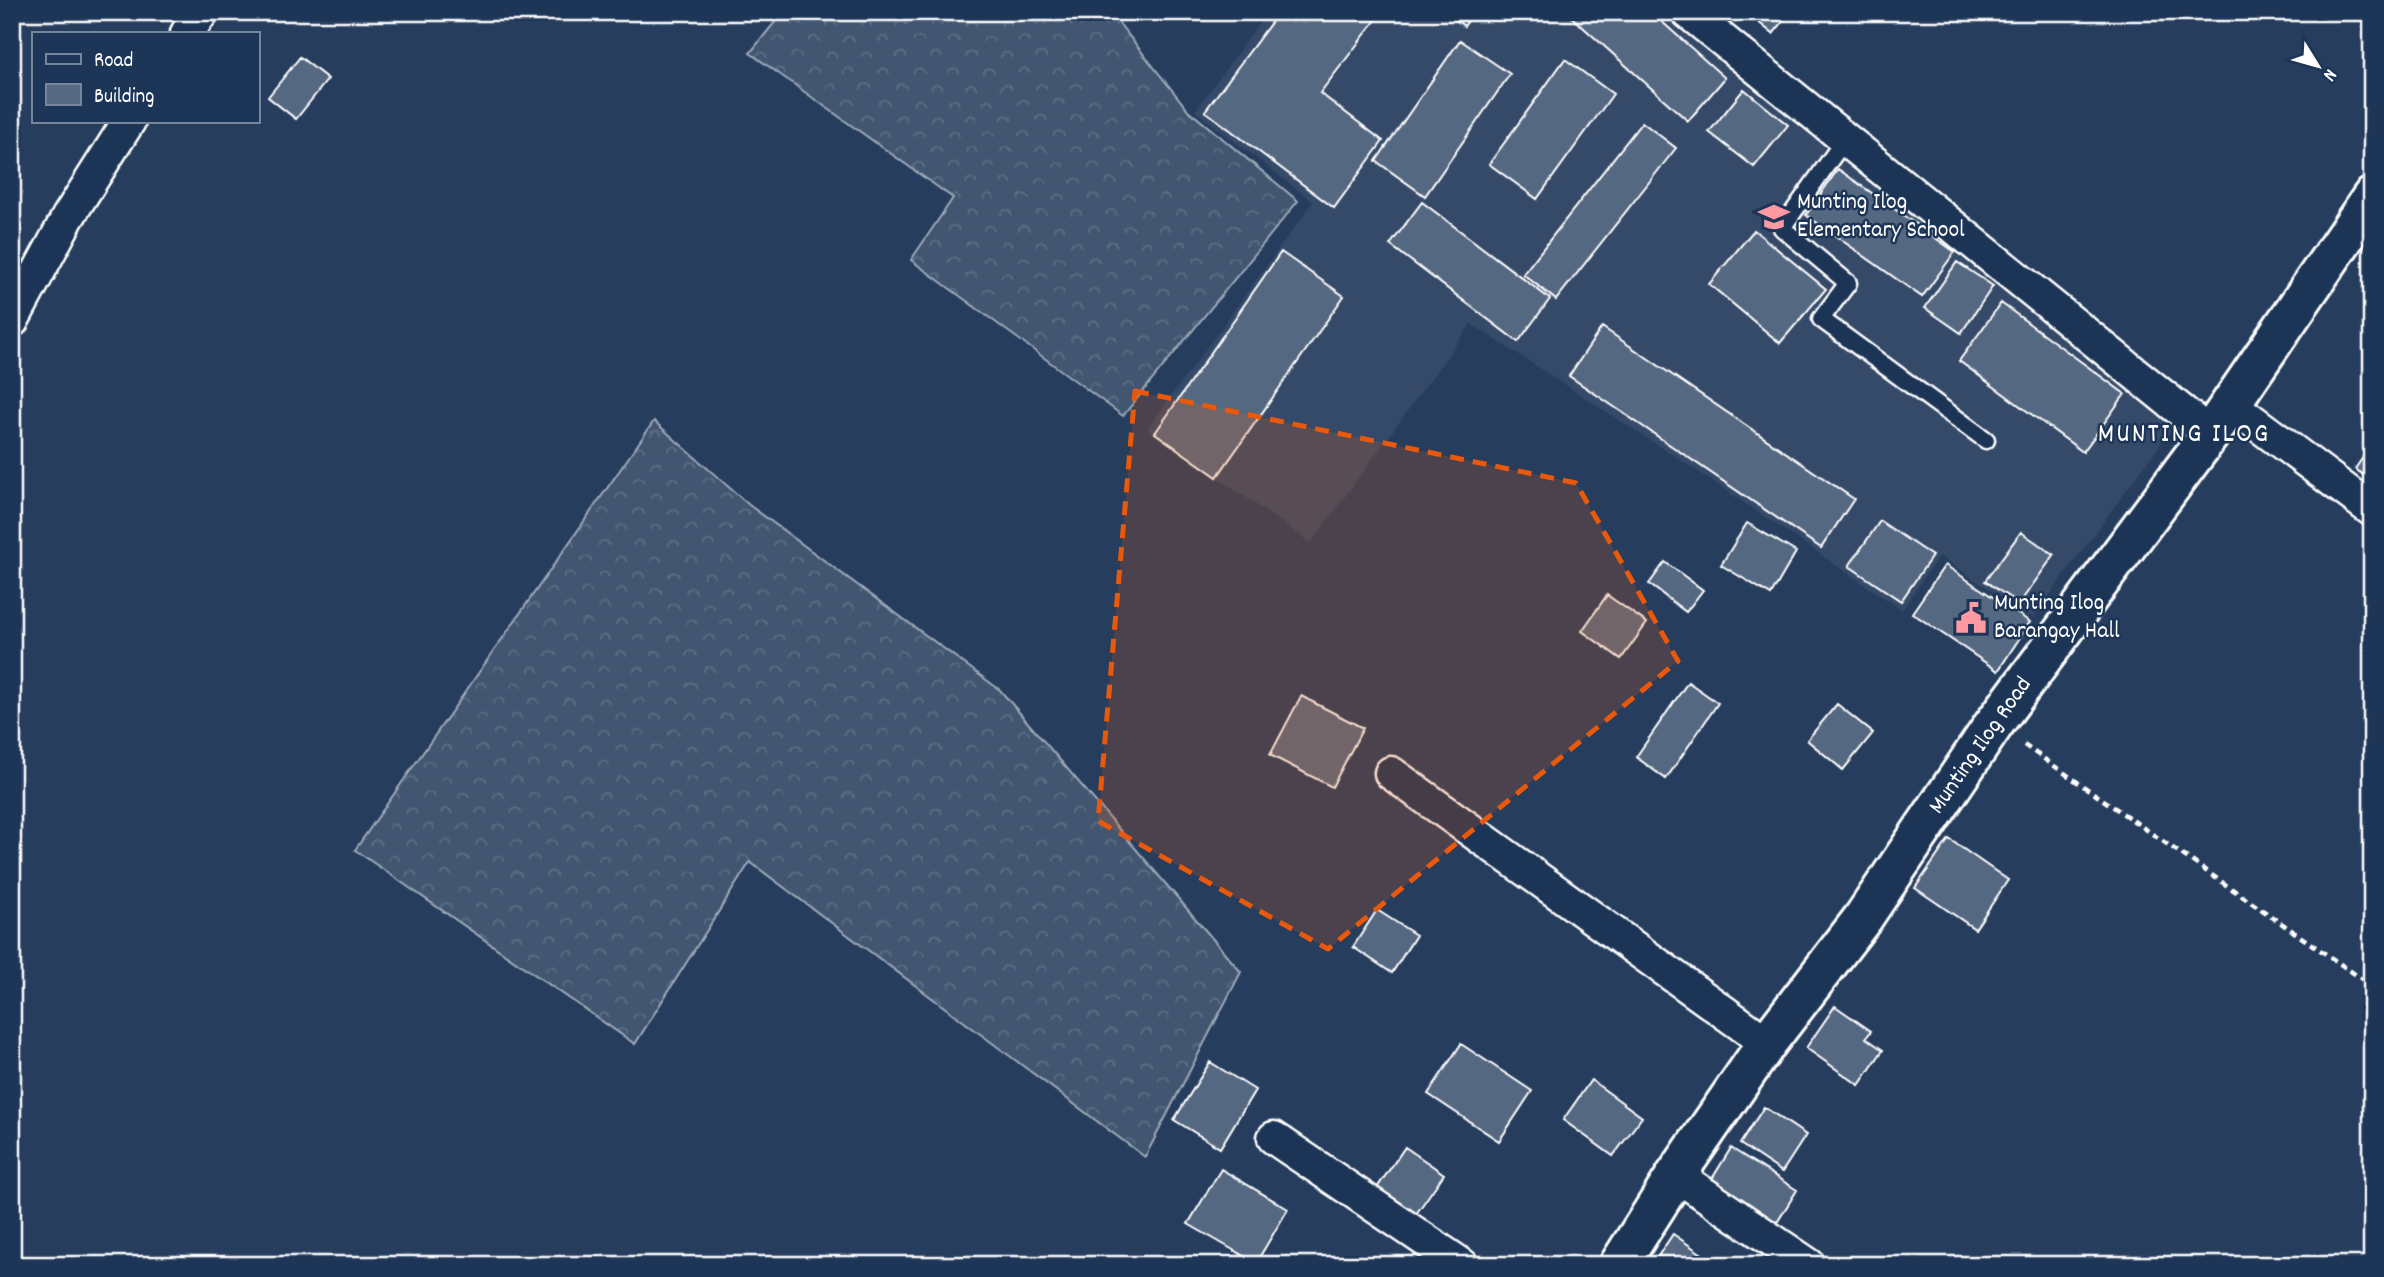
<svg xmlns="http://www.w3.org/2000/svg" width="2384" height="1277" font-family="Dekko,sans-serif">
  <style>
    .built { fill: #344a68 }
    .forest { fill: url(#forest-crowns); stroke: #a0aab8; stroke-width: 2 }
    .building { fill: #556781; stroke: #fff; stroke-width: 2 }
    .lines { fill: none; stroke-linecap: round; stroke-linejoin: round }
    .service-casing { stroke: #fff; stroke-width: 21 }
    .minor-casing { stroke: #fff; stroke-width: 37 }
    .tertiary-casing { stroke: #fff; stroke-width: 44 }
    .path { stroke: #fff; stroke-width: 4.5; stroke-dasharray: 7 5; stroke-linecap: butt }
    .service { stroke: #1d3557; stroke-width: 16 }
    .minor { stroke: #1d3557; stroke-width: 32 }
    .tertiary { stroke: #1d3557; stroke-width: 38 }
    .marked { fill: #e8590c; fill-opacity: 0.2; stroke: #e8590c; stroke-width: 5; stroke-dasharray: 14 9; stroke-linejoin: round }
    .labels { text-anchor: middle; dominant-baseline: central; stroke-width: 5; stroke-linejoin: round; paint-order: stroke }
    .poi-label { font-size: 24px; fill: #fff; stroke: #1d3557; text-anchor: start }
    .street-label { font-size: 24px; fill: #fff; stroke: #1d3557 }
    .quarter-label { font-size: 28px; letter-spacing: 2px; fill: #fff; stroke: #1d3557 }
  </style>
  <defs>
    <pattern id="forest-crowns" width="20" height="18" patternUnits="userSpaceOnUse" patternTransform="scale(1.75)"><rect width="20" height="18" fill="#425672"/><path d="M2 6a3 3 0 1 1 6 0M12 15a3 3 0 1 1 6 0" fill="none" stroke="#5e6f87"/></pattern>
  </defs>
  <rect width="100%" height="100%" fill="#263d5e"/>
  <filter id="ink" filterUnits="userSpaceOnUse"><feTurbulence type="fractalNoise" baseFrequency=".0143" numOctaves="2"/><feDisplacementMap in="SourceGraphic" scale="14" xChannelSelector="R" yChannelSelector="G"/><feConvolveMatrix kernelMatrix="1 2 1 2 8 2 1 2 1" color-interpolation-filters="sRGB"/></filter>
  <g filter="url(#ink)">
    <!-- built -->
    <path class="built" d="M1267,12h396l512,412 -142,194 -94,-62 -37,54 -208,-141 -223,-145 -160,219 -164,-114 166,-227 -118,-91z"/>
    <!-- forest -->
    <path class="forest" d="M783,12h327l78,98 110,91 -175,215 -212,-156 42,-62 -203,-145z
      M654,421l95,84 251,185 241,282 -96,185 -395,-295 -115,182 -280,-194z"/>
    <!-- building -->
    <path class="building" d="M1279,12h103l-62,81 63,48 -49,67 -129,-97z
      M1446,12h29l-11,14z
      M1566,12h85l74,66 -37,43z
      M1746,12h45l-18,22z
      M1460,40l50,34 -85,122 -49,-35z
      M300,57l28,22 -32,40 -28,-22z
      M1565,59l48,35 -76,105 -48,-35z
      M1744,89l44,36 -34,42 -45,-35z
      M1642,122l34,26 -120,152 -33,-26z
      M1838,169l117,83 -33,45 -116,-82z
      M1422,202l128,97 -32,43 -128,-97z
      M1754,230l72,59 -46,54 -71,-59z
      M1281,252l63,44 -127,181 -62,-44z
      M1957,262l36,24 -32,47 -36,-25z
      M2001,303l124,91 -42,58 -124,-91z
      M1602,327l252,172 -33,49 -252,-172z
      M2372,444v37l-17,-12z
      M1880,521l52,35 -31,45 -52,-35z
      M1747,523l49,29 -25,43 -50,-30z
      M2021,532l33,23 -35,49 -34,-23z
      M1665,562l38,28 -17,22 -37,-28z
      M1945,565l85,57 -32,49 -86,-58z
      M1607,595l40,28 -26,36 -39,-28z
      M1688,682l30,21 -52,76 -30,-22z
      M1301,696l62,32 -31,59 -62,-32z
      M1837,704l36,29 -30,37 -36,-30z
      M1949,839l59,41 -33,49 -60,-41z
      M1377,910l39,25 -24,38 -39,-26z
      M1835,1006l36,25 -5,7 17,12 -24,35 -53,-37z
      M1461,1044l71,47 -33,50 -71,-47z
      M1210,1062l45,28 -35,58 -46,-28z
      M1591,1080l51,37 -29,39 -50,-36z
      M1764,1107l42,28 -24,37 -42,-28z
      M1405,1147l39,27 -28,40 -39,-26z
      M1731,1148l66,42 -27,44 -66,-42z
      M1221,1169l67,40 -32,54 -68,-39z
      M1673,1234l45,31h-66z"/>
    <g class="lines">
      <defs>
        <path id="service" d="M1845,139l-63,89 66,55 -27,36 165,121"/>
        <path id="minor" d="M1688,12l522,422
          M187,33l15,-21
          M12,321l56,-104 61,-96
          M2230,404l142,106
          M1391,773l376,270
          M1274,1138l188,127
          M1676,1175l133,90"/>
        <path id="tertiary" d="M1619,1265l57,-90 91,-132 96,-125 131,-194 216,-290 162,-237"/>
      </defs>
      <!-- service casing -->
      <use href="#service" class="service-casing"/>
      <!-- minor casing -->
      <use href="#minor" class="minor-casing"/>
      <!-- tertiary casing -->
      <use href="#tertiary" class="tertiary-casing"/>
      <!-- path -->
      <path class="path" d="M2024,745l348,241"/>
      <!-- service -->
      <use href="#service" class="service"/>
      <!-- minor -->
      <use href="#minor" class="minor"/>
      <!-- tertiary -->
      <use href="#tertiary" class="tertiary"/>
    </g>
  </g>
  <!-- marked area -->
  <path class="marked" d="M1135,391l441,92 102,178 -350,288 -230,-128z"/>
  <!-- icons -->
  <defs>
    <symbol id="school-bare" viewBox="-9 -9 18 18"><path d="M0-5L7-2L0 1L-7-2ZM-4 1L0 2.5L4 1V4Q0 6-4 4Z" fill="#ff9aa2" stroke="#1d3557" stroke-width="2.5" paint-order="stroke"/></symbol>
    <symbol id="civic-bare" viewBox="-9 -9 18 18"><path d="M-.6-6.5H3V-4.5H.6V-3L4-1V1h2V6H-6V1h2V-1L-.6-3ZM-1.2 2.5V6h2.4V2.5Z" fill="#ff9aa2" stroke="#1d3557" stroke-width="2.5" paint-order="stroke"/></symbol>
  </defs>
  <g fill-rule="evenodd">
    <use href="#school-bare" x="1752" y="195" width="44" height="44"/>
    <use href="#civic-bare" x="1949" y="596" width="44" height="44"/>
  </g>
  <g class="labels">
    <!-- poi labels -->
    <g class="poi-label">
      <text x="1797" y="203">Munting Ilog<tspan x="1797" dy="28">Elementary School</tspan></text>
      <text x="1994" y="604">Munting Ilog<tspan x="1994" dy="28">Barangay Hall</tspan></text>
    </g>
    <!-- street labels -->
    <g class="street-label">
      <text transform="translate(1981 746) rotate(-55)">Munting Ilog Road</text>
    </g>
    <!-- quarter labels -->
    <g class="quarter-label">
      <text x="2184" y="436">MUNTING ILOG</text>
    </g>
  </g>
  <!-- margin -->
  <rect width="2384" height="1277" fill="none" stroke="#1d3557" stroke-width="42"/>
  <rect x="21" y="21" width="2342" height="1235" fill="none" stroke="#fff" stroke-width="2.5" filter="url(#ink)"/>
  <!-- legend -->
  <rect x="32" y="32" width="228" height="91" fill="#1d3557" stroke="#77869a" stroke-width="2"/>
  <rect x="46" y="54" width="35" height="10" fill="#1d3557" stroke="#77869a" stroke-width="2"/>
  <text x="94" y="66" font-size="21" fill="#ffffff">Road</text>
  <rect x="46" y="84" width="35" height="21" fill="#556781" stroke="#77869a" stroke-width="2"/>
  <text x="94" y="102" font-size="21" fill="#ffffff">Building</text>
  <!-- north arrow -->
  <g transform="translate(2318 66) rotate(127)" stroke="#1d3557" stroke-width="5" paint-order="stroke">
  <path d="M0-5L12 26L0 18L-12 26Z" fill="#ffffff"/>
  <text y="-10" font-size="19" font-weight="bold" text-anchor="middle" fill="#ffffff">N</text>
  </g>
</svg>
